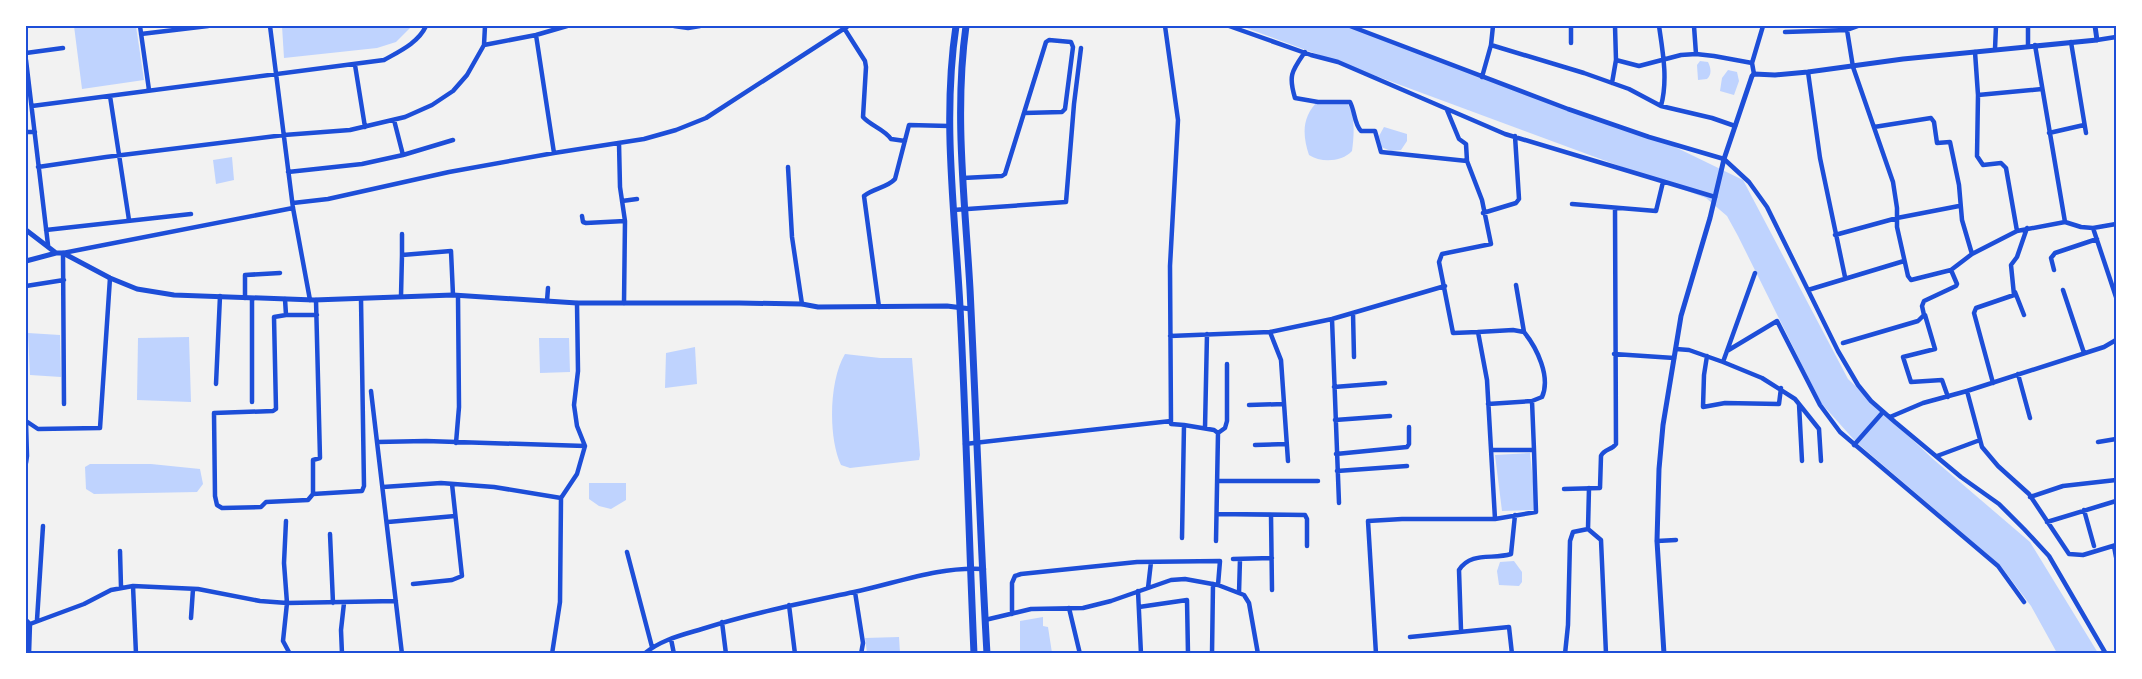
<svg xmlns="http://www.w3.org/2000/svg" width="2142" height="679" font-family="'Fira Sans',sans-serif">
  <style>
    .water { fill: #bfd3fe }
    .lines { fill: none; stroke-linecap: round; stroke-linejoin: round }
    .minor { stroke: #1d4ed8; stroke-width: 4.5 }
    .tertiary { stroke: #1d4ed8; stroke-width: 5 }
    .primary { stroke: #1d4ed8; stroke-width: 7 }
    .neatline { fill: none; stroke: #1d4ed8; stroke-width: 2 }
  </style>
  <rect width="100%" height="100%" fill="#f2f2f2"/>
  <!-- water -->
  <path class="water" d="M74,26h62l8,54 -62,9z
    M282,26h130l-16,16 -19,6 -93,10z
    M1241,26l109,1 323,119 70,34 105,199 85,80 97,83 68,111h-41l-26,-47 -31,-41 -144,-123 -35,-39 -83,-167 -11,-20 -21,-18z
    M1700,61l8,1c3,6 4,12 -1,17l-9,1 -1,-15z
    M1728,70l9,2 2,9 -5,14 -14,-4 2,-13z
    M1319,100l27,2c10,10 8,35 6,49 -10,11 -31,12 -43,4 -7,-21 -7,-39 10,-55z
    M1384,127l23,7v7l-6,9 -10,1 -10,-4 -2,-11z
    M232,157l2,23 -18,4 -3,-24z
    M28,333l32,2 1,42 -31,-2z
    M189,337l2,65 -54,-2 1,-62z
    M539,338h30l1,34 -30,1z
    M695,347l2,37 -32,4 1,-35z
    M845,354l35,4h32l8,97 -1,5 -69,8 -9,-3c-13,-27 -12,-85 4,-111z
    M1530,453l6,57 -34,1 -7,-56z
    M90,464h61l49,5 3,15 -6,8 -103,2 -8,-5 -1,-22z
    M589,483h37v17l-15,9 -12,-3 -10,-7z
    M1514,561l8,11v10l-3,4 -20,-1 -2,-14 3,-9z
    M1043,617v9l5,1 4,26h-32v-32z
    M899,637l1,16h-33l-2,-15z"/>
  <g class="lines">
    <!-- minor -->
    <path class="minor" d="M140,26l9,64
      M270,26l23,182 17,92
      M674,26l14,2 12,-2
      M1165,26l13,94 -8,146 1,158 13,1 -2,113
      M1229,26l82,29 27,7 167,72 210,63
      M1350,26l218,83 81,28 75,22 25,23 18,25 71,144 20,34 13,16 24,21 66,55 38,27 25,25 25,27 57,98
      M1571,26v17
      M1659,26c4,27 9,54 2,80
      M1694,26l2,28
      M844,28l21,33 1,6 -3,50c8,9 21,12 28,22l14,2
      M1847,30l6,37 40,115 4,26v19l11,49 3,4 40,-10 21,-16 45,-23 48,-9 -30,-177
      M1785,32l62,-2 11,-4
      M141,34l67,-8
      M536,35l18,118
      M2097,40l19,-3
      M2071,42l15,91
      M484,45l52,-10 31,-9
      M1491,45l93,28 45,16 32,17 51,12 23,8
      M2028,46v-20
      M1995,49l1,-23
      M1305,52c-13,19 -17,23 -10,46l23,4h32c5,9 4,22 11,29h14l6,21 86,9
      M1975,52l3,43 -1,61 6,9 18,-2 5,5 11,63
      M26,53l37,-5
      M26,60l22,185
      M1616,60l23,6 42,-11 15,-1 18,2 38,7
      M355,65l10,62
      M1808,72l12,86 25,119
      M1754,74l-2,-11 11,-37
      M1482,77l9,-32 2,-19
      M1612,83l4,-23 -1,-34
      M1978,95l64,-6
      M110,96l19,124
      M32,106l352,-46c16,-9 34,-17 42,-34
      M1447,110l12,29 7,5 1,17 15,39 9,44 -49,10 -3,8 14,71 25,-1 9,48 8,139
      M394,120l9,35 50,-15
      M1874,127l57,-9 3,4 3,21 13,-1 9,43 3,35 10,34
      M26,132h9
      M2049,133l35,-8
      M619,143l1,44 5,34 -1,82
      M38,167l68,-10 178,-22 66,-5 55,-13 27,-12 21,-14 14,-16 17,-30 1,-19
      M788,167l4,70 10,67
      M288,172l74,-8 41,-9
      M963,178l39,-2 3,-2 41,-132 3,-2 22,2 2,5 -8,62 -3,3 -38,1
      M622,201l15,-2
      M293,203l35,-4 121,-27 105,-19 90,-14 32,-9 30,-12 142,-92
      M1572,204l84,7 7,-29
      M953,210l113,-8 8,-98 7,-56
      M1483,213l33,-10 3,-4 -4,-63
      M582,216l1,6 3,1 39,-2
      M2065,222l16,5 12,1
      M2116,224l-23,4 23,69
      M46,230l145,-16
      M402,234v21l49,-4 2,44
      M1835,235l62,-17 62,-12
      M2054,270l-3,-12 4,-5 42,-14
      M1516,285l8,47
      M26,286l38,-6
      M1808,290l96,-29
      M2063,290l21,63
      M2015,292l9,23
      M401,296l1,-41
      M245,298v-23l35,-2
      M285,299l1,16 -12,2 2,92 -3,2 -59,2 1,83 2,9 5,3 39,-1 5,-5 42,-2 5,-6 49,-3 2,-5 -3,-187
      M547,301l1,-13
      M879,307l-15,-111c9,-8 23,-8 31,-17l14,-54 40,1
      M1353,313l1,44
      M286,315h31
      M1925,315l10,34 -32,8 8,25 31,-2 6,17
      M1332,319l7,184
      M1270,332l62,-13 113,-33
      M1478,332l35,-2 11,2c13,16 27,45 18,65l-10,4 -44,3
      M1170,336l100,-4 11,28 7,101
      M2116,340l-12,7 -137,44 15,56 16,19 31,28 40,60 14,1 33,-10
      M1843,343l75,-22 6,-6 -2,-9 2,-5 32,-15 1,-2 -6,-14
      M1676,349l13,1 34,12 39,16 33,21 24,30 2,32
      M1727,351l50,-30 43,84 20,27 158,134 26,36
      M1614,354l60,4
      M1707,356l-3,19 -1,32 22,-4 54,1 2,-16
      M1723,362l32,-89
      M2018,374l12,44
      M1993,383l-19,-70 2,-5 38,-13 -3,-30 6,-8 10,-29
      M216,384l4,-88
      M1334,387l51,-4
      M371,391l31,263
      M1532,401l2,49
      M252,402v-103
      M64,404l-1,-151 230,-45
      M1799,404l3,57
      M1249,405l35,-1
      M1890,417l33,-14 44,-12
      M1335,420l55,-4
      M26,421l12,8 62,-1 10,-150
      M1184,425l30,5 4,3 -2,108
      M1205,428l2,-94
      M1218,433l7,-5 2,-7v-57
      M377,442l49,-1 159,5
      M2098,442l18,-3
      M456,443l3,-36 -1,-111
      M965,444l206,-23
      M1255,445l32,-1
      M1854,445l29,-33
      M1336,454l71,-7 2,-3v-17
      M1937,456l43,-16
      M26,463l1,-7 -1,-34
      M1337,471l70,-5
      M1218,481h100
      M383,487l58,-4 53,4 67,11 -1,104 -8,52
      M1564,489l36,-1 1,-32c3,-7 11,-6 15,-12l-1,-236
      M313,494v-34l7,-2 -4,-158
      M2030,497l33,-11 53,-6
      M561,498l16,-24 8,-28 -8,-20 -3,-21 4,-34 -1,-68
      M2084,510l10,36
      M1217,514l88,1 2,4v27
      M1271,515l1,75
      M286,521l-2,42 3,40 -4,38 7,13
      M388,522l67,-6
      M2047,522l69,-21
      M1588,529l13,11 5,114
      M330,534l3,69
      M1657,541l19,-1
      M2114,546l2,11
      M120,551l1,36
      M627,552l25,95
      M1233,559l39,-1
      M413,584l39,-4 10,-4 -10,-92
      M133,586l3,68
      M1148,588l3,-26
      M1138,591l3,63
      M855,592l8,51 -2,11
      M1239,593l1,-34
      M789,605l6,49
      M1139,607l48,-7 1,54
      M1069,608l11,46
      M1012,614v-31l3,-7 6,-2 116,-12 83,-1 -2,24
      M191,618l2,-29
      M26,620l4,4 -1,30
      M37,620l6,-94
      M985,620l46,-11 52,-1 28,-7 60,-21 14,-1 33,6 26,10 5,8 9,51
      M722,622l4,32
      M30,624l54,-20 27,-14 22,-4 65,3 62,12 27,2 109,-2
      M1461,630l-2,-60c12,-19 34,-10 52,-16l4,-39
      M1410,637l99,-10 3,27
      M671,639l3,15
      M342,654l-1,-24 3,-27
      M644,654c16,-14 38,-19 58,-25 50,-16 101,-26 152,-37 43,-9 85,-26 130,-23
      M1125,654l16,-1
      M1212,654l1,-70
      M1376,654l-8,-133 34,-2h93l41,-7 -2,-62h-43
      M1565,654l3,-29 2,-84 3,-9 15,-3 1,-41"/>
    <!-- tertiary -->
    <path class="tertiary" d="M26,230l30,23h7l47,25 27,11 37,6 140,5 139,-5 124,8h162l63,1 16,3 129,-1 24,3
      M26,261l30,-8
      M1664,654l-7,-113 2,-72 4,-44 18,-109 29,-98 14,-59 28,-83 2,-2 21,1 33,-3 95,-13 194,-19 -2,-14"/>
    <!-- primary -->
    <path class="primary" d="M956,26c-14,93 -1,187 4,281 6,116 9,231 14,347
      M966,26c-12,87 -1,175 4,263 6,122 10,243 17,365"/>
  </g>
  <!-- border -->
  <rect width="2142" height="679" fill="none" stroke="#ffffff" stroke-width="54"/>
  <rect x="27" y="27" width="2088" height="625" class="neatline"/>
</svg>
